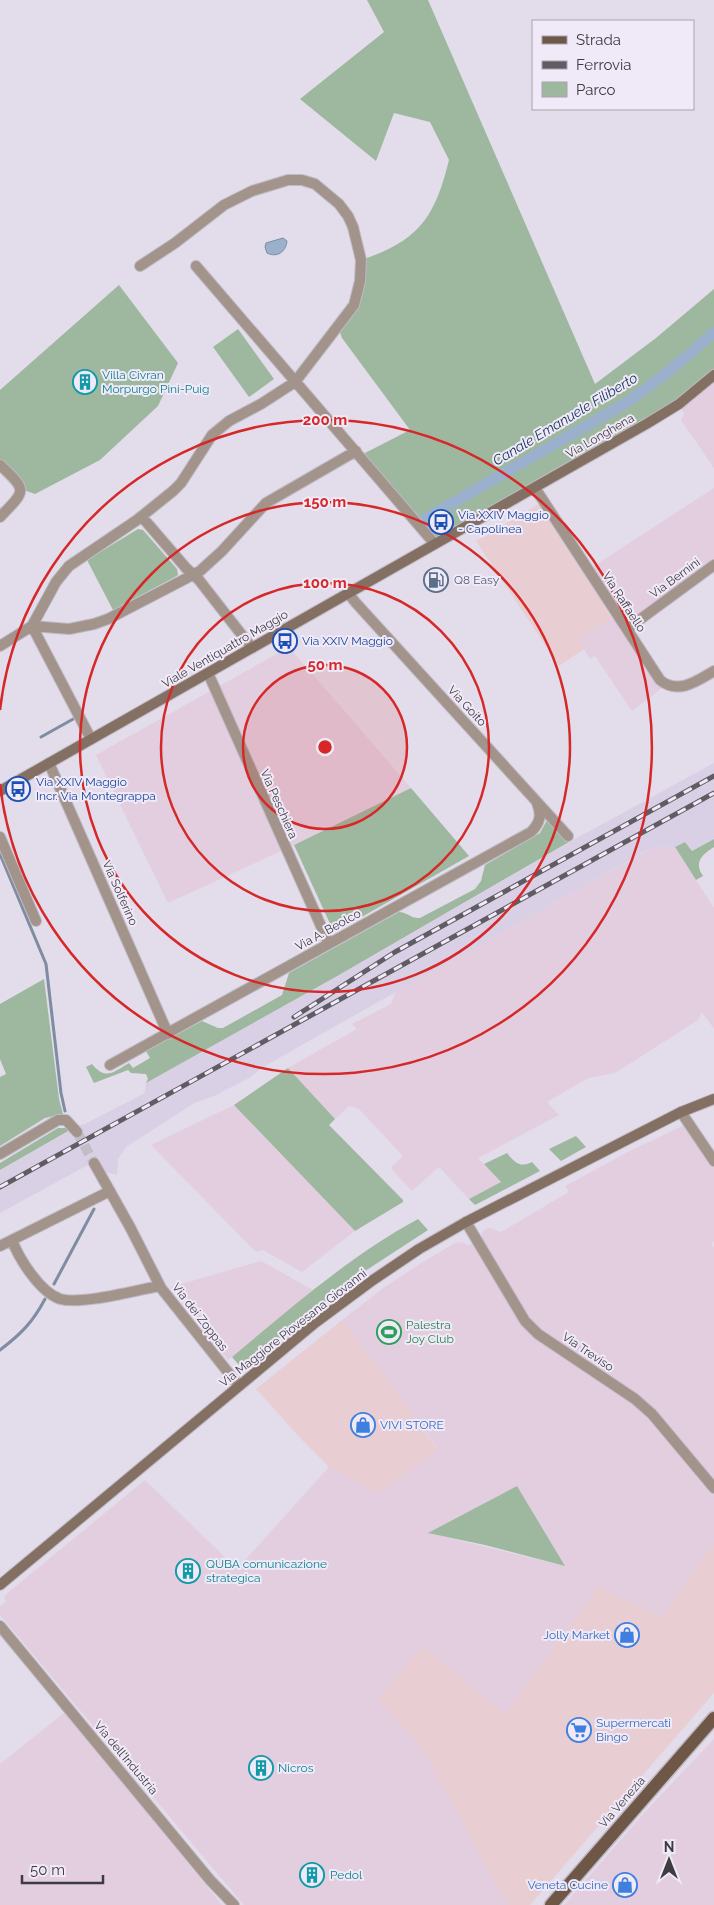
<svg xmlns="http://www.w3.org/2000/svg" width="714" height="1905" font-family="Raleway,sans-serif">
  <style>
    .commercial { fill: #e8ced2 }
    .industrial { fill: #e2cede; fill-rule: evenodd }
    .built { fill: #dad0e5 }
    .green { fill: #9db89f }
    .water { fill: #9ab0cc; stroke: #7e8da2 }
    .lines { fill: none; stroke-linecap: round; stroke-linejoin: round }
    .stream { stroke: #7e8da2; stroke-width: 3 }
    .canal { stroke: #9ab0cc; stroke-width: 11 }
    .street-tunnel { stroke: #c2bcc8; stroke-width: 10; stroke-dasharray: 10 5; stroke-linecap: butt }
    .street-casing { stroke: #bfb9c5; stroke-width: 12 }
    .secondary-casing { stroke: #bfb9c5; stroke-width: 12 }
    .primary-casing { stroke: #bfb9c5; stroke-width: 15 }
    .street { stroke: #a2948b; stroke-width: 10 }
    .secondary { stroke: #847063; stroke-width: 10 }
    .primary { stroke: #6e5746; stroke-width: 12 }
    .rail-casing { stroke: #5f5c63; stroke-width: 5 }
    .rail { stroke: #f0e9f7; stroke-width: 3; stroke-dasharray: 9; stroke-linecap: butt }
    .ring { fill: none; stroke: #d62828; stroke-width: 2.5 }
    .labels { text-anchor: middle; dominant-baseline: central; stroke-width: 4; stroke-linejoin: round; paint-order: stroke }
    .culture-label { font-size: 12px; fill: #0d838f; stroke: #f0e9f7; text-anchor: start }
    .street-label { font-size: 12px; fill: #3e3b41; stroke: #f0e9f7 }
    .transit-label { font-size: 12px; fill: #164399; stroke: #f0e9f7; text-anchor: start }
    .service-label { font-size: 12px; fill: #4e5e75; stroke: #f0e9f7; text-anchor: start }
    .leisure-label { font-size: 12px; fill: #27864d; stroke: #f0e9f7; text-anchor: start }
    .shop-label { font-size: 12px; fill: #366cbe; stroke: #f0e9f7; text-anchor: start }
    .water-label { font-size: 14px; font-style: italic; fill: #123157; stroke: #f0e9f7 }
    .centre { fill: #d62828; stroke: #f0e9f7; stroke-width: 2.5 }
    .ring-label { font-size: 15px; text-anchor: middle; font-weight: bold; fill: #d62828; stroke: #f0e9f7; stroke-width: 4; stroke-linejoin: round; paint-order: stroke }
  </style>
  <rect width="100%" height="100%" fill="#e3dcea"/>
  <!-- commercial -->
  <path class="commercial" d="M539,504l73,114 -34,21 6,10 -25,17 -83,-125z
    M342,1320l43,56 54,75 -61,43 -49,-27 -25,-25 -48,-53z
    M714,1542v151l-184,212h-23l-85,-156 -45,-50 45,-53 83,67 94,-127 63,31z"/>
  <!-- industrial -->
  <path class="industrial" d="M714,378v90l-33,-48 3,-6 -5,-10z
    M714,488v77l-87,64 39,56 -34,26 -37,-55 -5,3 -12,-20 39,-24 -29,-45z
    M289,647l122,141 -117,57 -126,58 -72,-148z
    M675,847l39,61v121l-12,-17 -4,8 -83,53 -27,5 -41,24 12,13 -81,43 23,24 -32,17 -30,-32 -27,24 -19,-20 -2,-4 12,-11 -45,-48 -9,-2 -14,13 -47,-51 69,-39 -5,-5 39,-20 5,-13 256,-143z
    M234,1105l121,126 -53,41 -39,-22 -7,2 -105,-107z
    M689,1123l25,38v80l-3,2 3,5v294l-52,75 -63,-31 -94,127 -83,-67 -44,53 44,50 85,156h-263l-244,-290v-9l6,-4 -2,-6 141,-116 92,89 92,-102 49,27 61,-44 -54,-74 -43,-56 43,-33 38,-25 32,-19 7,-1 7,3 12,-6 1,-6 3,-4 5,-1 11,4 68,-40 -4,-6 67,-36zM517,1486l48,80 -136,-33z
    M261,1261l52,29 -85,70 -57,-73z
    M64,1713l84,101 74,91h-222v-141z
    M714,1739v166h-150l81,-93z"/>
  <!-- built -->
  <path class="built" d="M714,763v76l-22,12 -7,-9 -10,5 -24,1 -388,219 -12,10 -37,19 -18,6 -70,45 -8,12 -1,16 -13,-3 -5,-13 -99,54v-43l80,-45 5,-1 60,-31 1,-10 193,-108 238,-137z"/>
  <!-- green -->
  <path class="green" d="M367,0h61l167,384 61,-46 58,-49v86l-16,14 -264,154 -15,-16v-10l-54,-62v-2l45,-23 -68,-92 -4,-11 16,-22 7,-45c58,-19 74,-43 88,-100l-19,-38 -36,-9 -18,48 -76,-62 84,-67z
    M119,285l59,78 -20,43 -58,54 -65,34 -14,-5 -21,-24v-75z
    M238,329l36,50 -25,18 -36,-50z
    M138,529l5,1 34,39 1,6 -3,2 -62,33 -26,-50z
    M411,788l58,68 -125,71 -8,2 -4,-1 -38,-83z
    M547,820l3,1 19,21 -230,133 -193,108 2,-4 -2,-5 -15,-1 -3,-3 -34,13 -8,-16 6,-3c14,17 21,8 37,-1l4,5 17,-10 -4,-7 56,-30 16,7h5l59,-33 7,-22 110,-61c8,0 13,7 21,6l55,-29 6,-8 4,-16 55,-32z
    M714,839v8c-11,7 -21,15 -11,29l-7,4 -21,-33 10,-5 7,9z
    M44,979l15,120 4,15 -18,4 -45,28v-69l6,-3 -6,-15v-55z
    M288,1068l47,51 -6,6 74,75v2l-48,29 -121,-126z
    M58,1128h8l4,2 -70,40v-7z
    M576,1136l10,11 -25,14 -12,-12z
    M507,1153c8,10 13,15 25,9l8,9 -65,34 -6,-6 32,-17 -17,-18z
    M418,1219l10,11 -66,43 -117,94 -7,-3 -6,-7c60,-50 118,-101 186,-138z
    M517,1486l48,80 -80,-21 -57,-12z"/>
  <!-- water -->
  <path class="water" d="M283,238l4,3c-1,11 -10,17 -20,12l-2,-6 1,-4z"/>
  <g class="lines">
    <!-- stream -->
    <path class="stream" d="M41,737l34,-19
      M0,854l46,110 15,129 4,18
      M54,1284l40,-75
      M0,1350c21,-16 33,-28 45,-51"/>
    <!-- canal -->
    <path class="canal" d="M423,520l203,-117c32,-22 60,-45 88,-71"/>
    <!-- street-tunnel -->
    <path class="street-tunnel" d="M77,1132l17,31"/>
    <defs>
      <path id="street" d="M196,266l238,277
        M0,465c28,26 26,25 0,52
        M535,488l125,192c18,15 37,1 54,-9
        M142,517l44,51 13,12 53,68
        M348,593l8,10 212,233
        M627,629l87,-64
        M0,646l32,-20 24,-44 13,-16 68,-46 36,-29 8,-8 31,-48 17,-14 32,-17 34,-22 59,-77 6,-24 1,-21 -8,-33 -5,-11 -9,-12 -24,-20 -13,-4h-14l-36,11 -28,14 -49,38 -35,23
        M208,673l121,271
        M91,739l-59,-113 37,3 25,-5 14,-5 77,-40 15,-8 22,-20 44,-48 90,-52
        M49,763l119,271
        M0,837l36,84
        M110,1065l421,-233c9,-9 11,-17 6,-29
        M681,1112l33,49
        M0,1154l58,-34h8l11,12
        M94,1163l36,64 31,61 78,98
        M466,1222l59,99 13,13 97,65 17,15 62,74
        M12,1240c7,19 28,52 48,59 23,6 75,-9 100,-13
        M0,1246l110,-55
        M0,1626l210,254 24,25"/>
      <path id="secondary" d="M0,791l648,-368 31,-19 35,-29
        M0,1585l315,-262 58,-43 46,-31 47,-27 215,-110 33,-13"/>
      <path id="primary" d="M551,1905l163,-187"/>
    </defs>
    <!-- street casing -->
    <use href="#street" class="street-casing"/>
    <!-- secondary casing -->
    <use href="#secondary" class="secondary-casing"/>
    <!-- primary casing -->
    <use href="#primary" class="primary-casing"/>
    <!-- street -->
    <use href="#street" class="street"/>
    <!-- secondary -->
    <use href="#secondary" class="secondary"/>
    <!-- primary -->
    <use href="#primary" class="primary"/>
    <defs>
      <path id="rail" d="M294,1017l101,-65 319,-176
        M0,1187l714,-394"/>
    </defs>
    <!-- rail casing -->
    <use href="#rail" class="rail-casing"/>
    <!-- rail -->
    <use href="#rail" class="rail"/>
  </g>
  <!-- distance rings -->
  <circle cx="325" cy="747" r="82" fill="#d62828" fill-opacity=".12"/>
  <g class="ring">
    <circle cx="325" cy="747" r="82"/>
    <circle cx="325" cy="747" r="164"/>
    <circle cx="325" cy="747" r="245"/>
    <path d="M0 710A327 327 0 1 1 0 784"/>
  </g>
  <!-- icons -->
  <defs>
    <symbol id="building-ring" viewBox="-11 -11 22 22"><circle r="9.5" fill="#f0e9f7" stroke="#0f9aa8" stroke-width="1.5"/><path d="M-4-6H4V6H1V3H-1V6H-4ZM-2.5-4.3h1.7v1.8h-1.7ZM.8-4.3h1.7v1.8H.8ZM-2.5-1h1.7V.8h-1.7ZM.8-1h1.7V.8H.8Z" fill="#0f9aa8"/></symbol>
    <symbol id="bus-ring" viewBox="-11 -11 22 22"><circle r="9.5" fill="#f0e9f7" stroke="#1a4fb4" stroke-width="1.5"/><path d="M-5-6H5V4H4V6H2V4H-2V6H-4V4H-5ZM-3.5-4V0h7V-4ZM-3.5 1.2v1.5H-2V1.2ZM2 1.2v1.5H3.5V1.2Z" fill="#1a4fb4"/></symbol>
    <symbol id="fuel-ring" viewBox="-11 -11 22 22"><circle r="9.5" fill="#f0e9f7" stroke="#5c6f8a" stroke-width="1.5"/><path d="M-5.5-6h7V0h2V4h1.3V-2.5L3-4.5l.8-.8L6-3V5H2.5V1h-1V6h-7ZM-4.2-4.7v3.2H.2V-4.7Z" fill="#5c6f8a"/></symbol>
    <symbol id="stadium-ring" viewBox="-11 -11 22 22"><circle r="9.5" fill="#f0e9f7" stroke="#2e9e5b" stroke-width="1.5"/><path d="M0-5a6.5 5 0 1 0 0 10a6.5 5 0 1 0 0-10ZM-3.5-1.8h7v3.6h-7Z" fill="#2e9e5b"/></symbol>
    <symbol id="shop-ring" viewBox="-11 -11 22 22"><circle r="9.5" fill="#f0e9f7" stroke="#3f7fe0" stroke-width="1.5"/><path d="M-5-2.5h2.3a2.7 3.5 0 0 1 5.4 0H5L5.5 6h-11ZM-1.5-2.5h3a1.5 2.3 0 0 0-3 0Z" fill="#3f7fe0"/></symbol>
    <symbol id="supermarket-ring" viewBox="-11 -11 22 22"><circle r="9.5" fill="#f0e9f7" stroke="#3f7fe0" stroke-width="1.5"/><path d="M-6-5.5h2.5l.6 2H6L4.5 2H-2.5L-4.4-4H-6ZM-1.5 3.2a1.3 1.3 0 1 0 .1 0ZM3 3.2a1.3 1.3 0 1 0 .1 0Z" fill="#3f7fe0"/></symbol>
  </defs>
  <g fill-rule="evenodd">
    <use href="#building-ring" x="71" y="368" width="28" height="28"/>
    <use href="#bus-ring" x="427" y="508" width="28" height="28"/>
    <use href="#fuel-ring" x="422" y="566" width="28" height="28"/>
    <use href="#bus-ring" x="271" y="627" width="28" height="28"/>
    <use href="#bus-ring" x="4" y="775" width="28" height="28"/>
    <use href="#stadium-ring" x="375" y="1318" width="28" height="28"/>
    <use href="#shop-ring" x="349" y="1411" width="28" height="28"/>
    <use href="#building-ring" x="174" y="1557" width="28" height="28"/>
    <use href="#shop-ring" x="613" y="1621" width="28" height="28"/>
    <use href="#supermarket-ring" x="565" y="1716" width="28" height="28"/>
    <use href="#building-ring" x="247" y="1754" width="28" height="28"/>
    <use href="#building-ring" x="298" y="1861" width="28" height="28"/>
    <use href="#shop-ring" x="611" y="1871" width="28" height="28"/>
  </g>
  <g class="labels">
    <!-- culture labels -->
    <g class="culture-label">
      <text x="102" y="375">Villa Civran<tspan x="102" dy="14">Morpurgo Pini-Puig</tspan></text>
      <text x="206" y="1564">QUBA comunicazione<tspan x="206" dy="14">strategica</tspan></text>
      <text x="278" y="1768">Nicros</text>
      <text x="330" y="1875">Pedol</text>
    </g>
    <!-- street labels -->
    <g class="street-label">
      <text transform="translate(600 436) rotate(-30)">Via Longhena</text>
      <text transform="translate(675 578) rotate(-36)">Via Bernini</text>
      <text transform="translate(624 602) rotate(57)">Via Raffaello</text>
      <text transform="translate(225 649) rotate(-30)">Viale Ventiquattro Maggio</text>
      <text transform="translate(467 706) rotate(47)">Via Goito</text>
      <text transform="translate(279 804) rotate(66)">Via Peschiera</text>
      <text transform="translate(120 893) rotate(66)">Via Solferino</text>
      <text transform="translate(328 930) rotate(-29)">Via A. Beolco</text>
      <text transform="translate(200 1317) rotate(52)">Via dei Zoppas</text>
      <text transform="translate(293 1328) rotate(-38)">Via Maggiore Piovesana Giovanni</text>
      <text transform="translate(588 1352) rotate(34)">Via Treviso</text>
      <text transform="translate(126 1758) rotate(50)">Via dell'Industria</text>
      <text transform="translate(622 1802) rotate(-49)">Via Venezia</text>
    </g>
    <!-- transit labels -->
    <g class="transit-label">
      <text x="458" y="515">Via XXIV Maggio<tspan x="458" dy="14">- Capolinea</tspan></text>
      <text x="302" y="641">Via XXIV Maggio</text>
      <text x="36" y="782">Via XXIV Maggio<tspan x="36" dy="14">Incr. Via Montegrappa</tspan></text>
    </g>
    <!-- service labels -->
    <g class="service-label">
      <text x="454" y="580">Q8 Easy</text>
    </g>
    <!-- leisure labels -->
    <g class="leisure-label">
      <text x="406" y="1325">Palestra<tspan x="406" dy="14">Joy Club</tspan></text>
    </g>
    <!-- shop labels -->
    <g class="shop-label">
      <text x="380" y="1425">VIVI STORE</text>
      <text x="610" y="1635" text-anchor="end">Jolly Market</text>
      <text x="596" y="1723">Supermercati<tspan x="596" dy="14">Bingo</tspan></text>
      <text x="608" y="1885" text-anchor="end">Veneta Cucine</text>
    </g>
    <!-- water labels -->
    <g class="water-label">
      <text transform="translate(565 419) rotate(-31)">Canale Emanuele Filiberto</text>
    </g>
  </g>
  <circle cx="325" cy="747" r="8" class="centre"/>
  <g class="ring-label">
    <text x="325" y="425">200 m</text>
    <text x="325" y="507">150 m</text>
    <text x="325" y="588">100 m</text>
    <text x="325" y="670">50 m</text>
  </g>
  <!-- legend -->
  <rect x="532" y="20" width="162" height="90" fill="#f0e9f7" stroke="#a9a3ae"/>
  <rect x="542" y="36" width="25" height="8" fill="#6e5746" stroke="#a9a3ae"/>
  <text x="576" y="45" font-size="15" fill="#3e3b41">Strada</text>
  <rect x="542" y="61" width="25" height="8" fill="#5f5c63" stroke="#a9a3ae"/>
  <text x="576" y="70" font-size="15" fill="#3e3b41">Ferrovia</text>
  <rect x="542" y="82" width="25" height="15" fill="#9db89f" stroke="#a9a3ae"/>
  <text x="576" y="95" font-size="15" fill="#3e3b41">Parco</text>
  <!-- north arrow -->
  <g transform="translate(669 1860)" stroke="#f0e9f7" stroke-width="4" paint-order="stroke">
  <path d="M0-4L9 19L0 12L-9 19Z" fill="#3e3b41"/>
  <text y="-8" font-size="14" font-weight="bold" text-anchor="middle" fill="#3e3b41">N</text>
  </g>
  <!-- scale -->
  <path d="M22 1875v8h81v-8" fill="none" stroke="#3e3b41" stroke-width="2.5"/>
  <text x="30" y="1875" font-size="15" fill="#3e3b41" stroke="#f0e9f7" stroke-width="4" paint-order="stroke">50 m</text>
</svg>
